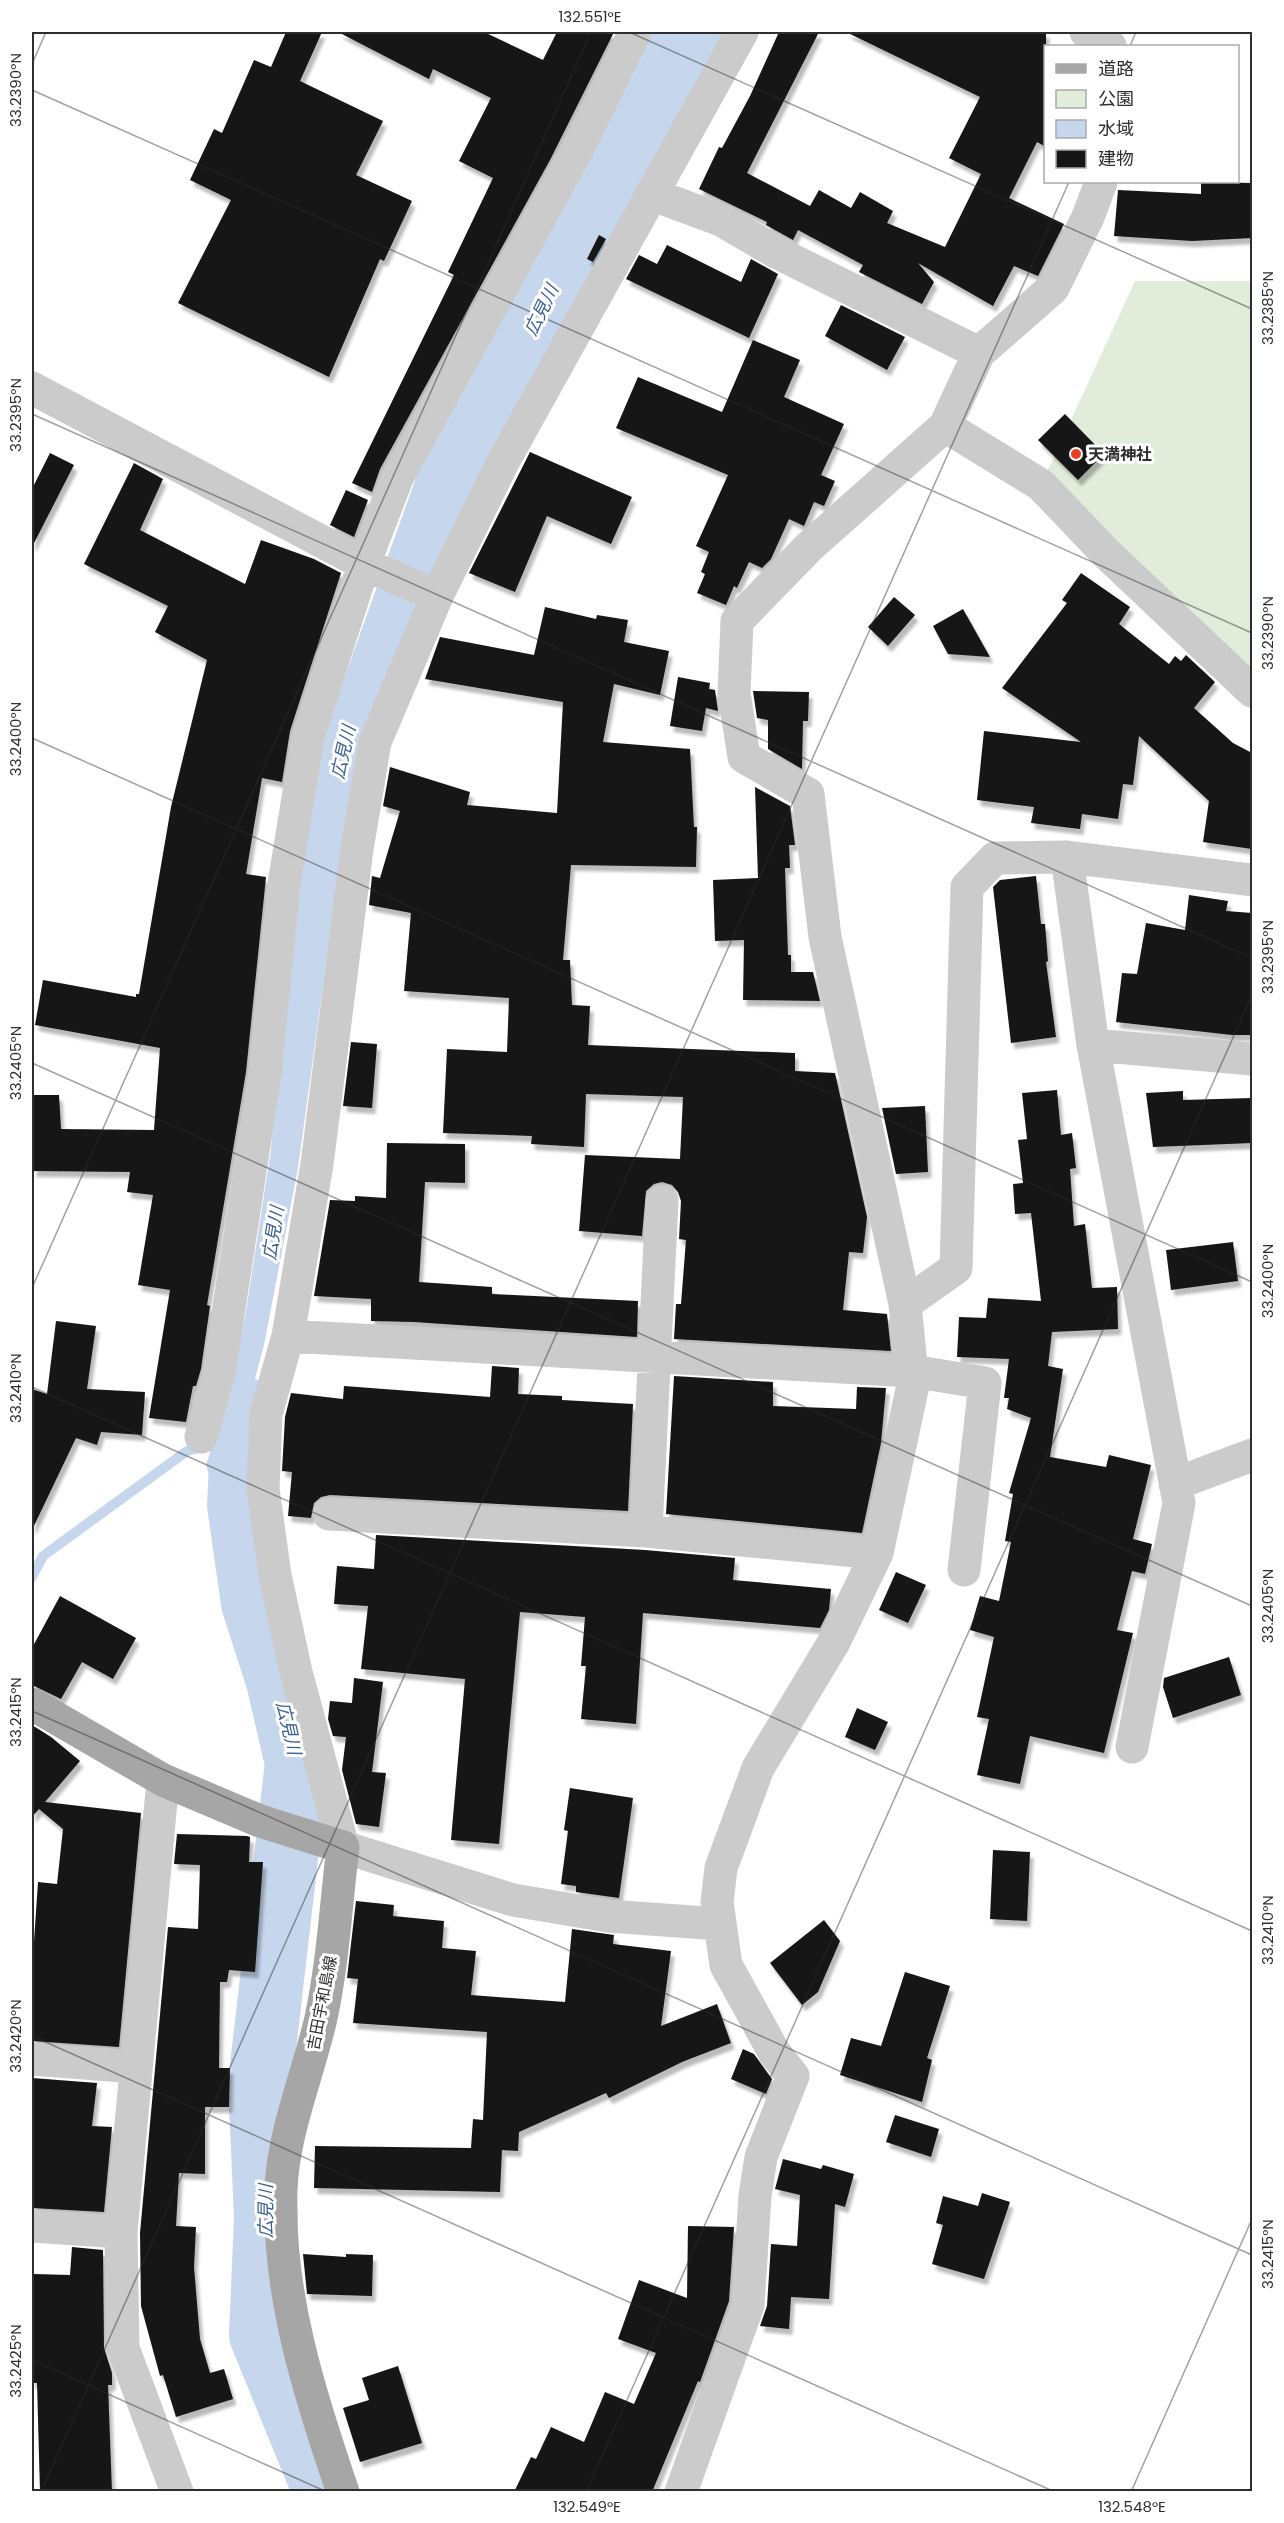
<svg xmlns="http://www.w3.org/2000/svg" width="1284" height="2523" font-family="Poppins,'Noto Sans JP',sans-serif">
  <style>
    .green { fill: #e1ecdb }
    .water { fill: #c6d7ed }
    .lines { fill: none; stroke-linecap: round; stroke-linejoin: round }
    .stream { stroke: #c6d7ed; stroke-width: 10 }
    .river { stroke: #c6d7ed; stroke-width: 64 }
    .building { fill: #151515; filter: url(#shadow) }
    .minor { stroke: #cbcbcb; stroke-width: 33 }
    .major { stroke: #a6a6a6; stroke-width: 33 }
    .ticks { fill: none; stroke: #2e2e2e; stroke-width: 1.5; stroke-opacity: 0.45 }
    .poi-dot { fill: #eb3e2a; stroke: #fff; stroke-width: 2 }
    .labels { text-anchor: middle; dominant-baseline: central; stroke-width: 6; stroke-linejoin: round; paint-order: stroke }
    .poi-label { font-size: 16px; font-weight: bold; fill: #2e2e2e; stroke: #fff; text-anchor: start }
    .street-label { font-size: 16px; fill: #2e2e2e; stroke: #fff }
    .water-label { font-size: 18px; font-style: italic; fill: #396093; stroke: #fff }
    .neatline { fill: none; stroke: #2e2e2e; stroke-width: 2 }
    .ticks-label { font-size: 15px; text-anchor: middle; fill: #2e2e2e }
  </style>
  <defs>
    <filter id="shadow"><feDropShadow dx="3.5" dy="6" stdDeviation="1.5" flood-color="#0004"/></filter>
  </defs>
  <rect width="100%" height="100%" fill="#fff"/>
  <!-- green -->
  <path class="green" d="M1135,281h117v405l-211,-201z"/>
  <!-- water -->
  <path class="water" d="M651,32h78l-238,432 -146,361 -47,343 -34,177 -14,52 2,98 -36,8 -10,-39 19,-48 21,-105 25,-161 20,-225 26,-171 100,-279z"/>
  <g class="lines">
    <!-- stream -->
    <path class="stream" d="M32,1577l11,-21 144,-105 18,-5"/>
    <!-- river -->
    <path class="river" d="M244,1409l-5,96 14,98 25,78 19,82 -37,320 6,134 -5,118 64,157"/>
  </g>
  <!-- building -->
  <path class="building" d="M286,32h36l-22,49 83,40 -27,54 56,26 -28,60 -4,-2 -51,118 -151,-74 53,-103 -41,-20 24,-51 8,4 32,-73 17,7z
    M338,32h146l59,28 14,-28h57l-64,128 -170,309 -8,23 -20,-9 102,-208 -6,-3 45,-94 -34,-17 32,-63 -58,-29 -4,10z
    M779,32h40l-72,141 63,33 9,-16 32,18 9,-16 33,19 -6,12 58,24 36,-73 -32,-16 31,-61 -134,-65h200v115l-9,-5 -28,56 55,26 -26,52 -24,-10 -21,40 -75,-43 16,19 -12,22 -63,-32 4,-7 -65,-35 -5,10 -27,-15 1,-3 -68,-33 20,-42 3,1 28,-52z
    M1201,182l51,1v55l-60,3 -78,-5 4,-46 83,4z
    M599,235l7,4 -13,23 -6,-3z
    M667,245l74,37 10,-23 27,15 -29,64 -123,-59 13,-24 18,9z
    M841,305l64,32 -18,33 -62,-34z
    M753,340l47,20 -16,37 60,27 -23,51 14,6 -11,25 -10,-4 -10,24 -15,-7 -18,40 -9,9 -13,-6 -12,26 -3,-2 -8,19 -29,-12 8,-19 -4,-2 8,-20 -13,-6 32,-71 -112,-47 22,-51 84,35z
    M1065,414l39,40 -26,26 -40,-40z
    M530,452l102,45 -21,47 -64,-28 -32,76 -46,-19z
    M50,453l24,12 -42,82v-58z
    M134,463l29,16 -23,51 105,54 16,-44 53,19 27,14 -51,158 -8,51 -20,-4 -16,96 20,3 -20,195 -39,233 3,1 -9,63 -5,17h-3l-7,36 -37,-4 21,-128 -32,-5 15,-90 -26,-3 3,-20 -97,-1v-76h26l2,34 93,1 6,-82 -125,-23 8,-45 93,17v-3h3l32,-187 36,-147 -52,-28 13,-26 -84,-42z
    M346,490l22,10 -14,37 -24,-12z
    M1081,573l49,34 -11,17 50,40 6,-8 6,5 5,-6 29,27 -21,26 39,35 19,10v96l-49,-7 6,-41 -70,-65 -6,49 -10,-1 -5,35 -36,-5 -2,15 -49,-6 3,-16 -57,-7 7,-69 97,11 -79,-54 65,-85 -5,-3z
    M894,597l21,18 -27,31 -20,-19z
    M545,607l51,12 1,-4 31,5 -4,22 45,9 -9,44 -46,-11 -11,58 87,7 4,78h3l-1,40 -125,-2 -8,95h7l2,45 18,1 -2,39 207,8v18l40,2 32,144 -4,36 -14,-1 -6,58 44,4 4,37 -217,-12 2,-35h5l5,-64 -7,-1 2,-38 -3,-9 -6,-7 -10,-3 -8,2 -8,7 -4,45 -63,-5 6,-76 95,4 3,-62 -97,-3 -2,53 -53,-3 1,-8 -89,-3 4,-84 60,3 2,-54 -105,-7 7,-78 -42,-8 3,-29 8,2 20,-67 -17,-5 7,-39 80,25 -3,13 90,8 6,-111 -138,-23 15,-42 94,18z
    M963,609l27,48 -42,-3 -15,-28z
    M678,677l32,6 -1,6 6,1 3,21 -12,-3 -4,23 -32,-5z
    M753,691l56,1 -1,29h-5l-1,48 -34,-20v-29l-11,-2z
    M755,787l35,19 5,39h-6l1,23h-5l3,87h3v17h22l7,29 -77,-1 1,-60 -29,1 -2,-61 45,-2z
    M1036,876l5,48h4l3,37 -2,1 10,75 -45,6 -18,-156 7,-7z
    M1189,895l39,6 -2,10 26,2v122h-20l-116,-13 6,-49 15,1 9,-51 39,7z
    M351,1042l26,2 -5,64 -29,-2z
    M1057,1090l4,45 11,-2 4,35 -6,1 4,57 11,-2 7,64 25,-1 1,42 -66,3 -4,34 15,3 -13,88 56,10 3,-12 42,10 -18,74 19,5 -7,30 -13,-3 -15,59 16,3 -29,120 -74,-17 -10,48 -43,-9 12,-56 -12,-2 17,-80 -24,-7 10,-34 19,5 12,-59 -6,-1 8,-47 -4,-1 22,-75 -24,-9 2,-11h-5l5,-39 -52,-2 2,-40 27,1 2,-20 53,3 -10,-88 -16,1 -2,-30 10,-1 -5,-43 9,-1 -5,-46z
    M1183,1091v9l69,-2v45l-99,4 -7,-54z
    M925,1106l3,66 -32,2 -14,-66z
    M387,1143l78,1v39l-40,-1 -6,100 73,5v7l146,7 -1,36 -223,-15 -43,-1v-22l-57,-3 16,-96 25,1v-5l31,2z
    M1233,1242l5,39 -67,9 -5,-40z
    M56,1321l40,5 -9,63 58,3 -3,43 -41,-3 -4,13 -21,-7 -44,92v-141l15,5z
    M492,1366l27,2 -1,26 44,2v4l71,4 -5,107 -298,-16 -9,2 -7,6 -3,15 -23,-2 4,-44 -10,-1 3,-54 6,-24 52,6 1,-13 146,11z
    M674,1376l99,6v24l83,3 1,-22 29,1 -5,55 -19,90 -196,-19z
    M376,1535l269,15 90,8 -2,22 98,9 -2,21 -9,18 -177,-15 -7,111 -55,-5 5,-53h-5l4,-49 -65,-5 -21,232 -48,-4 14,-161 -104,-10 7,-63 -34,-2 3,-38 37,3z
    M896,1572l30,13 -18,38 -29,-13z
    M60,1596l76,42 -23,41 -31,-17 -21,37 -29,-14v-37z
    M1229,1657l12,38 -68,23 -10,-31 1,-9z
    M354,1678l29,4 -11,90 14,1 -7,54 -23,-3 -14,-54 4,-33 -13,-1 -5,-17 2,-18 22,2z
    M857,1708l31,14 -13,28 -30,-13z
    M32,1725l19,12 29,24 -35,41 96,11 -22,234 -87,-6v-70l6,-89 19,2 6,-55 -24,-20 -7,8z
    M570,1788l63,10 -14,100 -43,-6v-6l-15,-2 7,-53 -4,-1z
    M177,1834l70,2 3,1 -1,25h14l-8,110 -26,-2 -2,12h-7l-1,86h11l-1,39h-24v67l-26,-1 -3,53 20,1 -2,40 6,72 10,34 14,-4 9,30 -57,18 -13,-42 -3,1 -19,-70 -1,-73 28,-306 30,2 2,-64 -26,-1z
    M993,1850l37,2 -3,69 -37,-2z
    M356,1901l38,4 -1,11 51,5 -2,27 34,3 -5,44 94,7 7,-73 42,6 -1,9 58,7 -10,75 56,-22 14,39 -49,19 -73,36 -3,-5 -87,39 -1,19 -16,-1 -2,42 -186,-4 1,-42 156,2 2,-29 10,1 4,-88 -134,-9 5,-44 -11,-1z
    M824,1920l16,21 -22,51 -16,13 -32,-42z
    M905,1972l45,14 -23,72 5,2 -10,42 -82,-27 11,-37 30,8z
    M743,2049l11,5 18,25 -6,15 -35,-15z
    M32,2078l65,5 -5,43 20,1 -8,85 -72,-4z
    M895,2115l44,14 -8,28 -45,-15z
    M783,2159l38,10 2,-4 31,9 -9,33 -10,-3 -6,95 -38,-2 -2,32 -29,-3 7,-20 4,-62 26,2 3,-51 -25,-6z
    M982,2193l28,9 -26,77 -52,-15 11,-39 -7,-2 7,-27 35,10z
    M688,2226l46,1 -5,74 -29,81 -2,-1 -46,111h-138l17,-35 5,2 15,-32 33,15 21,-50 29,12 22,-51 -38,-14 21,-59 48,18z
    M72,2247l31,3 1,98 8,25v12h-4l4,107h-72l-3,-109h-5l2,-109 36,1z
    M303,2254l43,3v-3l27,1 -1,41 -65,-2z
    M398,2366l24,77 -62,19 -17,-54 26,-8 -7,-22z"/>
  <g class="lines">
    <!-- minor -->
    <path class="minor" d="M1086,32l24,14
      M651,194l70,26 55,32 203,101
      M32,388l332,176 73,32
      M945,426l96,59 65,68 146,138
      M1067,857l26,188 86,458 -47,244
      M1093,1045l159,14
      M905,1304l51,-36 11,-381 28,-29 72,-1 185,23
      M288,1336l624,35 73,12 -21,187
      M201,1437l18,-64 46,-299 19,-190 24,-147 56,-173 33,-86 180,-328 58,-118
      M1175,1484l77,-29
      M329,1514l317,17 231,22
      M646,1531l16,-330
      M163,1780l-42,452 2,116 54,144
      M720,1924l-112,-8 -95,-16 -170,-53 -47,-175 -21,-97 -12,-86 3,-75 22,-78 29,-172 40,-315 18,-107 62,-146 66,-134 239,-430
      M32,2059l104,8
      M32,2226l89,6
      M681,2492l67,-187 7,-109 6,-39 32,-81 -19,-24 -48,-87 -9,-63 4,-34 37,-100 76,-126 43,-89 36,-168 -8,-81 -80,-367 -17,-143 -64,-37 -10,-64 3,-72 72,-74 136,-121 34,-73 74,-65 35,-71 13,-35"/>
    <!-- major -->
    <path class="major" d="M32,1704l131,76 97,41 83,26c-7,57 -10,115 -22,171 -13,57 -38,114 -40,172 -4,103 29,206 62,302"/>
  </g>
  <!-- ticks -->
  <path class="ticks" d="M629,32l623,277M1130,46l6,-14M32,64l14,-32M32,90l1220,543M32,414l1220,544M32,738l1220,544M32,1063l1220,543M32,1288l559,-1256M32,1387l1220,544M32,1711l1220,544M32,2036l1023,456M32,2360l295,132M41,2492l1028,-2310M586,2492l666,-1497M1131,2492l121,-273"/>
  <!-- markers -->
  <circle class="poi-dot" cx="1076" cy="454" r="6"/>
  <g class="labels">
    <!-- poi labels -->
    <g class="poi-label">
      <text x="1088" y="454">天満神社</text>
    </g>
    <!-- street labels -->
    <g class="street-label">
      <text transform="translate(322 2003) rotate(-79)">吉田宇和島線</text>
    </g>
    <!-- water labels -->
    <g class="water-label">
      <text transform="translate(541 310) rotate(-64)">広見川</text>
      <text transform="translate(343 752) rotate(-77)">広見川</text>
      <text transform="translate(273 1233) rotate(-81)">広見川</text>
      <text transform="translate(289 1728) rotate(77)">広見川</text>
      <text transform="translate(265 2211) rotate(-90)">広見川</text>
    </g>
  </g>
  <!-- border -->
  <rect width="1284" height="2523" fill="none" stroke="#ffffff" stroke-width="66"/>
  <!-- legend -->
  <rect x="1044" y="45" width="195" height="138" fill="#ffffff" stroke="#ababab" stroke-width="1.5"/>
  <rect x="1056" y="64" width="30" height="9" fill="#a6a6a6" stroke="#ababab" stroke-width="1.5"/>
  <text x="1098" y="75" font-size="18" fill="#2e2e2e">道路</text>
  <rect x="1056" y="90" width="30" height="18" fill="#e1ecdb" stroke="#ababab" stroke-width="1.5"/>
  <text x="1098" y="105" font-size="18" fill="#2e2e2e">公園</text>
  <rect x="1056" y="120" width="30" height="18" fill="#c6d7ed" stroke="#ababab" stroke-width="1.5"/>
  <text x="1098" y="135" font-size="18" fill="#2e2e2e">水域</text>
  <rect x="1056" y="150" width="30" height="18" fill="#151515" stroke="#ababab" stroke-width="1.5"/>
  <text x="1098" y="165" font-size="18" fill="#2e2e2e">建物</text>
  <rect x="33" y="33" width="1218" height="2457" class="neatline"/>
  <g class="ticks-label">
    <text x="590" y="22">132.551°E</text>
    <text transform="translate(16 90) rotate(-90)" y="5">33.2390°N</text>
    <text transform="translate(1268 308) rotate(-90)" y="5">33.2385°N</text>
    <text transform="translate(16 415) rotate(-90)" y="5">33.2395°N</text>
    <text transform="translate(1268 633) rotate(-90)" y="5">33.2390°N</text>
    <text transform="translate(16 739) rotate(-90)" y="5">33.2400°N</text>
    <text transform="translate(1268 957) rotate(-90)" y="5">33.2395°N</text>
    <text transform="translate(16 1063) rotate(-90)" y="5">33.2405°N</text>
    <text transform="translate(1268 1281) rotate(-90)" y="5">33.2400°N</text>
    <text transform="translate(16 1388) rotate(-90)" y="5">33.2410°N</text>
    <text transform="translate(1268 1606) rotate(-90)" y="5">33.2405°N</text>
    <text transform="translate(16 1712) rotate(-90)" y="5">33.2415°N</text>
    <text transform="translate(1268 1930) rotate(-90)" y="5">33.2410°N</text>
    <text transform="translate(16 2036) rotate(-90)" y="5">33.2420°N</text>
    <text transform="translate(1268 2254) rotate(-90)" y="5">33.2415°N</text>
    <text transform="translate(16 2361) rotate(-90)" y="5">33.2425°N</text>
    <text x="587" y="2512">132.549°E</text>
    <text x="1132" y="2512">132.548°E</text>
  </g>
</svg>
